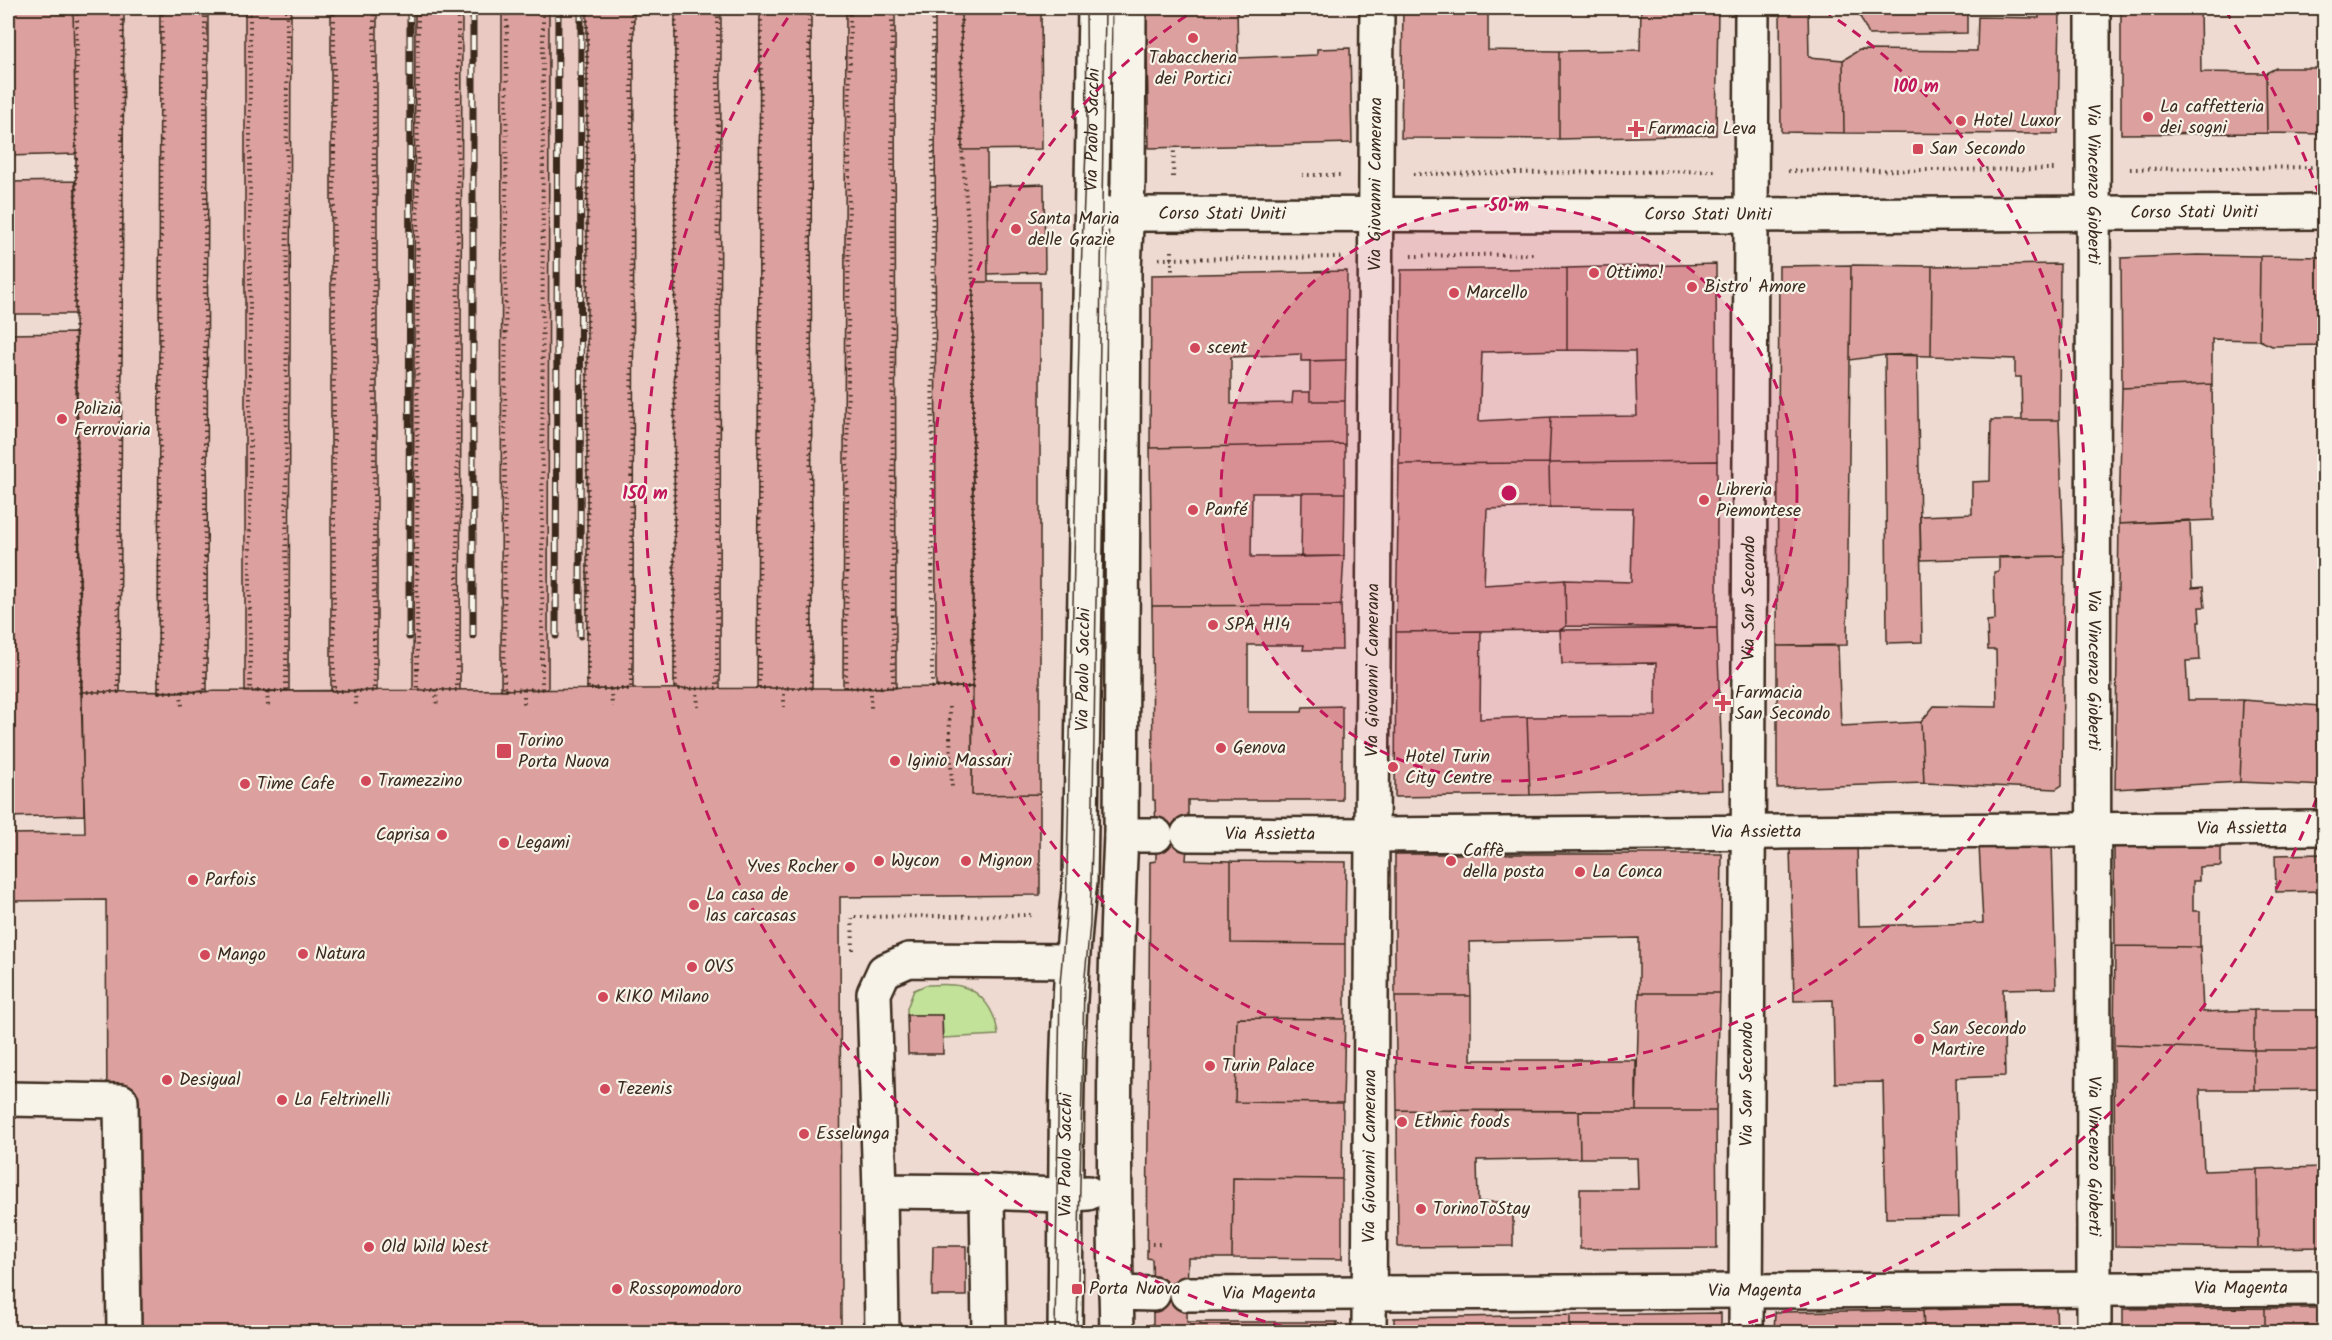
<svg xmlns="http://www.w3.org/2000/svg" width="2332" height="1340" font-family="Kalam,sans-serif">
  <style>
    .built { fill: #e9c9c2 }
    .green { fill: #c2e199; stroke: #7e865c; stroke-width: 1.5 }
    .building { fill: #dca19e; stroke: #3b2a1e; stroke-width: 1.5 }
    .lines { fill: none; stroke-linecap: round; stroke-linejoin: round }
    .minor-casing { stroke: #3b2a1e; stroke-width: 38 }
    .path { stroke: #3b2a1e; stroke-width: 4; stroke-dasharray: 1.5 4.5; stroke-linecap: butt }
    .minor { stroke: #f7f3e8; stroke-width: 33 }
    .tram { stroke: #3b2a1e; stroke-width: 1.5 }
    .rail-casing { stroke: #3b2a1e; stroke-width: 7 }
    .rail { stroke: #f7f3e8; stroke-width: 4.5; stroke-dasharray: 14; stroke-linecap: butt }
    .ring { fill: none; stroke: #c2185b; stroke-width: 3; stroke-dasharray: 10 8 }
    .poi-dot { fill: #d1495b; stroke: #f7f3e8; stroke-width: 2 }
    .labels { text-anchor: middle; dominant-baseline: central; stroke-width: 4.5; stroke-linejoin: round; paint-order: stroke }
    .poi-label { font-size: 18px; fill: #3b2a1e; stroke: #f7f3e8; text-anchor: start }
    .street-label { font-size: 18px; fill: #3b2a1e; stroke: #f7f3e8 }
    .centre { fill: #c2185b; stroke: #f7f3e8; stroke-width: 3 }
    .ring-label { font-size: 18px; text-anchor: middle; font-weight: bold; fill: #c2185b; stroke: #f7f3e8; stroke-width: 4.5; stroke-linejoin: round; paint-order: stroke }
  </style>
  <rect width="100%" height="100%" fill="#efdad2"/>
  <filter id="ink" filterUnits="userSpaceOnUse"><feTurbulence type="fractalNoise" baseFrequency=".0167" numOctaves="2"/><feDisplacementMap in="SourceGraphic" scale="12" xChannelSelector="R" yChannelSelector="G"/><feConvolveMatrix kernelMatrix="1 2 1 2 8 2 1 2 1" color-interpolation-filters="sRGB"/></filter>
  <g filter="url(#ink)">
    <!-- built -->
    <path class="built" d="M77,8h884l1,142 11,537 -855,5 -43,-378z"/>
    <!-- green -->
    <path class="green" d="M926,985c11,0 23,-2 34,1 23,5 36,27 38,49l-55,3 -1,-23h-35v-7l7,-18z"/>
    <!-- building -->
    <path class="building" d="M8,8h65l3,146 -68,2z
      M73,8h51l-4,684h-39l-6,-378 1,-160z
      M160,8h48l-1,684h-49z
      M245,8h46l-2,683 -44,1z
      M331,8h46v683h-46z
      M415,8h47l-2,682h-47z
      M502,8h47l-1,681 -47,1z
      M587,8h47l-1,681h-46z
      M675,8h46l-1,681h-46z
      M760,8h51l1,680h-55z
      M846,8h49l1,680h-53z
      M935,8h26l1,142h25l1,132h-15v405h-37z
      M961,8h80l1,141 -80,1z
      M1146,8h91l1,50 79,-3v-6l33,-1 2,95 -203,5z
      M1403,8h85v42l71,1v88l-158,-1z
      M1641,8h77l-2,127 -157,4v-88l81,-1z
      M1780,8h28l1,49 34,3 1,73 -63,-1z
      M1856,8h111v25l-98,2z
      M2039,8h21l-2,126 -214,-1 -1,-73 16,-10 118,1 1,-34 61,1z
      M2121,8h79l1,64 65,1 1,60 -146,1z
      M2276,68h48v66l-57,-1 -1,-60z
      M75,181v133h-67v-132z
      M1044,184l1,88 -57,2 -1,-88z
      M2197,255l63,1 -1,84 -47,-1v45l-90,4 -1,-130z
      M2260,256l64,1v88l-52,1 -13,-6z
      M1716,264l1,197 -168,2 2,-46 86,-1 -2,-65 -68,-1v-82z
      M2060,264l-1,156h-37l-1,-43h-6v-18l-84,-3 1,-90z
      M1851,265l-4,380 -70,1 2,-380z
      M1851,265l81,1 -1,90 -46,-1 -35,5z
      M1567,268v82l-85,2 -3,69 72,-4 -2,46 -150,1 2,-194z
      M1347,271l-1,89 -45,1v-7l-70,3v47l61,-1 1,-11h17v9h35v43l-195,4 1,-173z
      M973,282h67v512l-68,1z
      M76,333l8,482 -76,2v-483z
      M1917,354l5,288 -35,1 -2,-288z
      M1346,360l-1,41h-35v-40z
      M2212,384l2,136 -95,4 3,-136z
      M1991,420h68l5,136 -143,4 -1,-44 52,-2v-32l18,-1z
      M1345,444v49h-93l-1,64 93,-1 -3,49 -189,1 -2,-158z
      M1717,461v167l-151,-2 -1,-46 66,2 2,-74 -83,-1 -1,-44z
      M1549,463l1,44 -63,2 -3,76 81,-5 1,46 -6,4 -164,2 3,-168z
      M1302,493h43l-1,63 -43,1z
      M2190,520l2,68 11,-1 2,20h-6l1,15h-2l2,38 -14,1 2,39h55l-3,82 -125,7 4,-265z
      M2064,556l-2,229 -6,4 -132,-6 -3,-61 13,-16 63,1 -1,-57h-8l-1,-29 8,-1 -1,-48 5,-1v-14z
      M1341,605l1,45h-39l1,-5h-56v67h54l1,-5 39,-1v94h-154v34l-32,1 -1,-35h-2l-1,-194z
      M1717,628l6,162 -193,5 -3,-78 129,-1v-53l-94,1 -2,-34z
      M1481,631l-1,88 47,-2 3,78 -135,2 1,-165z
      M1777,646h61l3,80 80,-4 3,61 -147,5z
      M973,687l-1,108 68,-1v101l-200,2 1,435h-733l-2,-432 -98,1v-67l77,-1 -4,-141z
      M2243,700l77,6 4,-6v86l-84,-4z
      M1188,834l-2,26 45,1v82l114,1v75l-108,-1 -2,84 108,1 -1,76 -109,-1 -1,80h-44l-1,36h-34l-1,-35 -5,-1 3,-396 6,-1v-26z
      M2052,842l4,146 -53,1 2,87 -49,2 3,139 -73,1 -3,-136 -48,1 -2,-83 -39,1 -4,-154 67,-2 2,81 124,-3 -4,-78z
      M2221,843v23l-22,1v14h-6v30h7v36l-85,-1 -1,-100z
      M2322,845h2v41h-2z
      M1395,854h327l-2,139h-81v-55l-170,4 2,54h-76z
      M2322,854v37l-46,1 -1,-37z
      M1231,861l115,1 -1,82 -114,-1z
      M2323,912h1v41h-1z
      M2115,946l85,1 3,65 51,-2v40l-140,-5z
      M1639,993h81l-4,118h-80z
      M1395,996h76v64h165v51l-239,-1z
      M2254,1010h70v40h-70z
      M907,1015h35l1,39h-35z
      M1237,1018l108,1 -2,84 -108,-1z
      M2114,1045l140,5v40h-54l4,81 53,-2 1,79 -143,-2z
      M2254,1050h70v39l-70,1z
      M1397,1110l182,1 1,47 -103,2 1,42h35v44l-115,1z
      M1579,1111h137l1,137 -137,1v-60h58l-1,-31h-57z
      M2324,1167v80l-66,1 -1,-79z
      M1233,1178l109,1v80l-110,-1z
      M933,1246h33v50h-34z
      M1153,1294h34v28h150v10h-187v-7h3z
      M2056,1307l1,25h-133l-1,-22z
      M2265,1308v24h-142v-23z
      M2265,1308h59v24h-59z
      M1923,1310l1,22h-150l1,-20z
      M1721,1313v19h-151v-17z
      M1570,1315v17h-176v-14z"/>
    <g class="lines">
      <defs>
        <g id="minor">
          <path id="s1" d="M2093,8l1,1324"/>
          <path id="s2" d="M1105,214l646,1 573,-3"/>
          <path id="s3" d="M1188,834l184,1 952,-7"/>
          <path d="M1121,835h35"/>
          <path d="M1072,961l-163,-1 -25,11 -10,22 6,198 107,1 69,3 32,-2"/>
          <path d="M8,1099l113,2 3,231"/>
          <path d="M880,1191l2,141"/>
          <path d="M987,1192l2,140"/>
          <path d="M1116,1293l37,1"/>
          <path id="s4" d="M1187,1294l1137,-6"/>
          <path id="s5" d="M1065,1332c2,-150 -3,-301 15,-451l15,-873"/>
          <path d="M1117,1332c-4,-165 -4,-331 4,-497l3,-565 4,-87 1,-175"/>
          <path id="s6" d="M1369,1332l8,-1324"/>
          <path id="s7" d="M1746,1332l6,-1324"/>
        </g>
      </defs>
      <!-- minor casing -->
      <use href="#minor" class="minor-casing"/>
      <!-- path -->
      <path class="path" d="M77,8l-2,306 6,378h37l5,-684
        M162,8l-3,684h46v-684
        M250,8v683h36l1,-683
        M334,8v683h40v-683
        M418,8l-1,682h40l1,-682
        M507,8l-3,682 38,-1 1,-681
        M587,8l1,681h43l1,-681
        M676,8l-2,620 2,61 41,-1 1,-680
        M761,8l-2,680h52l-2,-680
        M850,8l-4,680 47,-1 -1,-679
        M933,8l-1,679h41v-405l-11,-132 -1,-142
        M2130,169l194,-2
        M1788,171l269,-2
        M1413,174l302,-3
        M1302,175h38
        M1173,177l1,-30
        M1172,251v23
        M1411,256l125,-2
        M1159,259l182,-2
        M697,688l1,19
        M784,688v19
        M871,688v20
        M611,689l1,18
        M436,690l1,17
        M524,690v17
        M355,691l1,15
        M181,692l1,14
        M267,692l1,14
        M949,707l3,82
        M853,950l-1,-33 182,-2
        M1152,1244h11"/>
      <!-- minor -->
      <use href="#minor" class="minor"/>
      <!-- tram -->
      <path class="tram" d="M1055,1332l5,-348 6,-70 14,-618 7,-171 -1,-117
        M1077,1332l7,-345 6,-63 3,-123 12,-793"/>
      <defs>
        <path id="rail" d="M473,8v628
          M556,636l2,-628
          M580,636l1,-628
          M409,637l1,-629"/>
      </defs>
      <!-- rail casing -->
      <use href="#rail" class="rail-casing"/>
      <!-- rail -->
      <use href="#rail" class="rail"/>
    </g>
  </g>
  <!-- distance rings -->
  <circle cx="1509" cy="493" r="288" fill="#c2185b" fill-opacity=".12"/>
  <g class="ring">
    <circle cx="1509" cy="493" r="288"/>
    <path d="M1823 10A576 576 0 1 1 1195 10"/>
    <path d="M2323 781A864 864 0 0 1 1718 1331M1300 1331A864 864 0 0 1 793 10M2225 10A864 864 0 0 1 2323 205"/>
  </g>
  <!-- markers -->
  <g class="poi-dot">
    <circle cx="1193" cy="38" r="6"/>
    <circle cx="2148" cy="117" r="6"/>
    <circle cx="1961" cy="121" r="6"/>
    <path d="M1633 120h6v6h6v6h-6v6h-6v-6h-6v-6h6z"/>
    <rect x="1912" y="143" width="12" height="12" rx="3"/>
    <circle cx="1016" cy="229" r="6"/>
    <circle cx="1594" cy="273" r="6"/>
    <circle cx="1692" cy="287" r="6"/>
    <circle cx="1454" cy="293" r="6"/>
    <circle cx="1195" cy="348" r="6"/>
    <circle cx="62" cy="419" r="6"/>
    <circle cx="1704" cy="500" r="6"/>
    <circle cx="1193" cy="510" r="6"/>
    <circle cx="1213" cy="625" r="6"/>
    <path d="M1720 694h6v6h6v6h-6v6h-6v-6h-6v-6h6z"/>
    <circle cx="1221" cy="748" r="6"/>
    <rect x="496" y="743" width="16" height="16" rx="3"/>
    <circle cx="895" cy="761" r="6"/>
    <circle cx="1393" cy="767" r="6"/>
    <circle cx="366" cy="781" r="6"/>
    <circle cx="245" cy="784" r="6"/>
    <circle cx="442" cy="835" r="6"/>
    <circle cx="504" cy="843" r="6"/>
    <circle cx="879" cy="861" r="6"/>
    <circle cx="966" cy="861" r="6"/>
    <circle cx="1451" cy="861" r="6"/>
    <circle cx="850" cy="867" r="6"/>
    <circle cx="1580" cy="872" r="6"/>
    <circle cx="193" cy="880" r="6"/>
    <circle cx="694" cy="905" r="6"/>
    <circle cx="303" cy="954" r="6"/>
    <circle cx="205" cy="955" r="6"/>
    <circle cx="692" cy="967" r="6"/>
    <circle cx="603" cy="997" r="6"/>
    <circle cx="1919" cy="1039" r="6"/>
    <circle cx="1210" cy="1066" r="6"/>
    <circle cx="167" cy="1080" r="6"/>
    <circle cx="605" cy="1089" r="6"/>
    <circle cx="282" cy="1100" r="6"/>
    <circle cx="1402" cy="1122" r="6"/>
    <circle cx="804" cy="1134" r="6"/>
    <circle cx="1421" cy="1209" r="6"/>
    <circle cx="369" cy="1247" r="6"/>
    <circle cx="617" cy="1289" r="6"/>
    <rect x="1071" y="1283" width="12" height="12" rx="3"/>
  </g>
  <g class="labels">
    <!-- poi labels -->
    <g class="poi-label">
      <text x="1193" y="58" text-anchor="middle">Tabaccheria<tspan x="1193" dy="21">dei Portici</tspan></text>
      <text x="2160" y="107">La caffetteria<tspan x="2160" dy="21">dei sogni</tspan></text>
      <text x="1973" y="121">Hotel Luxor</text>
      <text x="1648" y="129">Farmacia Leva</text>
      <text x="1930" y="149">San Secondo</text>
      <text x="1028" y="219">Santa Maria<tspan x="1028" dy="21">delle Grazie</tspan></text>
      <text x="1606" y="273">Ottimo!</text>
      <text x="1704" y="287">Bistro' Amore</text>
      <text x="1466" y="293">Marcello</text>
      <text x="1207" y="348">scent</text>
      <text x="74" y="409">Polizia<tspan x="74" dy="21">Ferroviaria</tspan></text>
      <text x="1716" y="490">Libreria<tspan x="1716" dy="21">Piemontese</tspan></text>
      <text x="1205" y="510">Panfé</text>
      <text x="1225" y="625">SPA H14</text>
      <text x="1735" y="693">Farmacia<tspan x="1735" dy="21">San Secondo</tspan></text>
      <text x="518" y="741">Torino<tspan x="518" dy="21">Porta Nuova</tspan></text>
      <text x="1233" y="748">Genova</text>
      <text x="1405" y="757">Hotel Turin<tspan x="1405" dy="21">City Centre</tspan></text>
      <text x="907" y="761">Iginio Massari</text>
      <text x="378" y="781">Tramezzino</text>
      <text x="257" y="784">Time Cafe</text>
      <text x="430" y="835" text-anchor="end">Caprisa</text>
      <text x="516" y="843">Legami</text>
      <text x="1463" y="851">Caffè<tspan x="1463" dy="21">della posta</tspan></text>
      <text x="891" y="861">Wycon</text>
      <text x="978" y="861">Mignon</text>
      <text x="838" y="867" text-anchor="end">Yves Rocher</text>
      <text x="1592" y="872">La Conca</text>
      <text x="205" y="880">Parfois</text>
      <text x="706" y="895">La casa de<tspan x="706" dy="21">las carcasas</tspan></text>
      <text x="315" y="954">Natura</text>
      <text x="217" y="955">Mango</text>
      <text x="704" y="967">OVS</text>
      <text x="615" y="997">KIKO Milano</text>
      <text x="1931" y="1029">San Secondo<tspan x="1931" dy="21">Martire</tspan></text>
      <text x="1222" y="1066">Turin Palace</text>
      <text x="179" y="1080">Desigual</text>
      <text x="617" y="1089">Tezenis</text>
      <text x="294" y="1100">La Feltrinelli</text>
      <text x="1414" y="1122">Ethnic foods</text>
      <text x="816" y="1134">Esselunga</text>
      <text x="1433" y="1209">TorinoToStay</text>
      <text x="381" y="1247">Old Wild West</text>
      <text x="629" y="1289">Rossopomodoro</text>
      <text x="1089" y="1289">Porta Nuova</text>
    </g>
    <!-- street labels -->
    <g class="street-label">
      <text stroke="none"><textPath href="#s5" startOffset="1203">Via Paolo Sacchi</textPath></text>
      <text stroke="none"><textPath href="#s6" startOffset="1148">Via Giovanni Camerana</textPath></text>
      <text stroke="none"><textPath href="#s1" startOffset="176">Via Vincenzo Gioberti</textPath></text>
      <text stroke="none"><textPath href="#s2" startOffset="1089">Corso Stati Uniti</textPath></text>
      <text stroke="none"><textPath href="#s2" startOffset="603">Corso Stati Uniti</textPath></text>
      <text stroke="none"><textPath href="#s2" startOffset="117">Corso Stati Uniti</textPath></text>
      <text stroke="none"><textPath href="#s7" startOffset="734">Via San Secondo</textPath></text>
      <text stroke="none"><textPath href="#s5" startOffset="663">Via Paolo Sacchi</textPath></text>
      <text stroke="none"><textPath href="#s6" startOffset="662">Via Giovanni Camerana</textPath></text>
      <text stroke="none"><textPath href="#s1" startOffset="662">Via Vincenzo Gioberti</textPath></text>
      <text stroke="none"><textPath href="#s3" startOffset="1054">Via Assietta</textPath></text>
      <text stroke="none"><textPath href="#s3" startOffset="568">Via Assietta</textPath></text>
      <text stroke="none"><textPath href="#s3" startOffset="82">Via Assietta</textPath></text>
      <text stroke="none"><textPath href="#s7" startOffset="248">Via San Secondo</textPath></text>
      <text stroke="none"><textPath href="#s5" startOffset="177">Via Paolo Sacchi</textPath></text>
      <text stroke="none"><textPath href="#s6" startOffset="176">Via Giovanni Camerana</textPath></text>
      <text stroke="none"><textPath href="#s1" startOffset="1148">Via Vincenzo Gioberti</textPath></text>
      <text stroke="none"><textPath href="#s4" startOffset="1054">Via Magenta</textPath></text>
      <text stroke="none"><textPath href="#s4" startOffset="568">Via Magenta</textPath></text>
      <text stroke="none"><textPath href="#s4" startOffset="82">Via Magenta</textPath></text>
    </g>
  </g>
  <circle cx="1509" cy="493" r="9" class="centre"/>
  <g class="ring-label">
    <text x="1916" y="92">100 m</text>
    <text x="1509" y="211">50 m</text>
    <text x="645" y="499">150 m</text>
  </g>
  <!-- margin -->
  <rect width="2332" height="1340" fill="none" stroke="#f7f3e8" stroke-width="30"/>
  <rect x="15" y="15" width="2302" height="1310" fill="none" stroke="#3b2a1e" stroke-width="2" filter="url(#ink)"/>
</svg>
